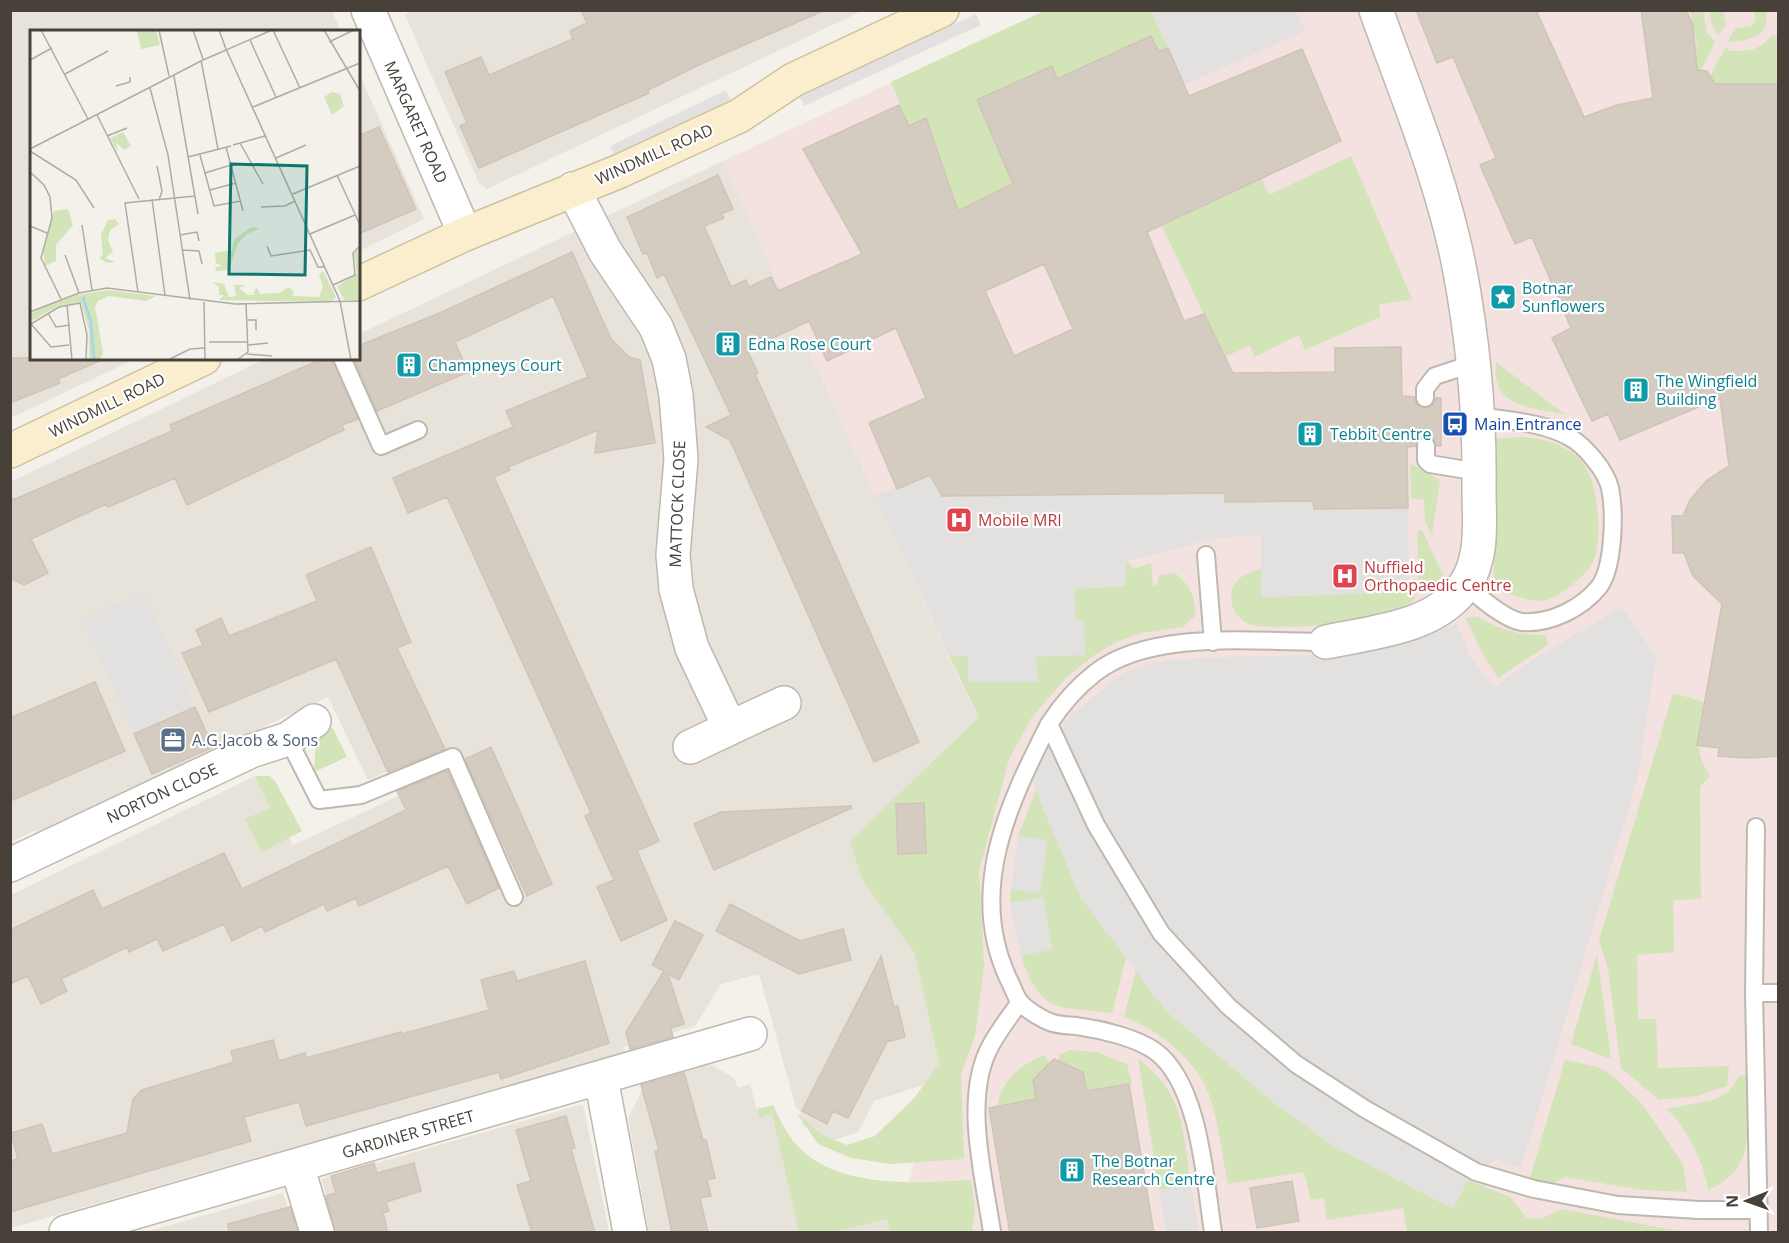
<svg xmlns="http://www.w3.org/2000/svg" width="1789" height="1243" font-family="'Open Sans',sans-serif">
  <style>
    .residential { fill: #e7e2da }
    .medical { fill: #f3e2e0 }
    .green { fill: #d2e4b8 }
    .parking { fill: #e3e1df }
    .building { fill: #d4ccc1; stroke: #cfc4b5; stroke-width: 1.5; fill-rule: evenodd }
    .lines { fill: none; stroke-linecap: round; stroke-linejoin: round }
    .service-casing { stroke: #bfb8ae; stroke-width: 20 }
    .minor-casing { stroke: #bfb8ae; stroke-width: 36 }
    .tertiary-casing { stroke: #bfb8ae; stroke-width: 36 }
    .secondary-casing { stroke: #cfc19f; stroke-width: 36 }
    .service { stroke: #fff; stroke-width: 16 }
    .minor { stroke: #fff; stroke-width: 33 }
    .tertiary { stroke: #fff; stroke-width: 33 }
    .secondary { stroke: #faeecf; stroke-width: 33 }
    .labels { text-anchor: middle; dominant-baseline: central; stroke-width: 4.5; stroke-linejoin: round; paint-order: stroke }
    .street-label { font-size: 16px; fill: #474139; stroke: #fff }
    .culture-label { font-size: 16px; fill: #0d838f; stroke: #fff; text-anchor: start }
    .transit-label { font-size: 16px; fill: #164399; stroke: #fff; text-anchor: start }
    .health-label { font-size: 16px; fill: #be3a42; stroke: #fff; text-anchor: start }
    .service-label { font-size: 16px; fill: #4e5e75; stroke: #fff; text-anchor: start }
    .inset-river { fill: none; stroke: #aed4ea; stroke-width: 3 }
    .inset-road { fill: none; stroke: #afaba4; stroke-width: 1.5 }
    .view { fill: #0f766e; fill-opacity: 0.15; stroke: #0f766e; stroke-width: 3 }
    .inset-edge { fill: none; stroke: #474139; stroke-width: 3 }
  </style>
  <rect width="100%" height="100%" fill="#f4f1eb"/>
  <!-- residential -->
  <path class="residential" d="M415,10l447,1 -375,178 -8,-6 -74,-168z
    M11,11h321l9,20 -309,1v326l103,1 -124,59z
    M358,71l66,148 -65,32h-1z
    M723,161l235,517 21,39 -129,124 11,37 54,76 24,110 -4,17 -61,20 -16,31 -26,9 -31,-17 3,-4 -5,-3 2,-5 -5,-4 -37,-134 -38,10 -26,42 -71,21 1,5 -614,176v-333l244,-119h3l35,69 123,-57 -11,-24 -37,16 -40,-83 -173,80 1,3 -116,57 -4,-7 -25,12v-360l254,-123 93,-1 1,-24z
    M710,1064l24,14 4,10 12,-4 9,34 13,-4 27,118h-150l-21,-114 17,-34z
    M583,1104l26,128h-271l-17,-53z
    M283,1193l12,39h-150z
    M888,1219l12,13h-66z"/>
  <!-- medical -->
  <path class="medical" d="M1044,11h734v1221h-878l8,-46 31,-122 -24,-110 -54,-76 -11,-37 129,-124 -21,-39 -235,-517z"/>
  <!-- green -->
  <path class="green" d="M1044,11h108l16,37 -9,4 -8,-16 -94,43 -6,-13 -74,34 36,84 -55,27 -31,-93 -18,8 -18,-44z
    M1690,11h13l4,22 8,9 -14,28h-6l-2,-12 4,-16z
    M1710,11h13l3,13 -8,12 -7,-14z
    M1754,11h12c4,26 -16,30 -38,31l6,-13 18,-3 4,-6z
    M1773,34l5,4v46h-63l-5,-8 16,-29 4,4c21,0 29,0 43,-17z
    M1351,156l61,143 -33,6 1,12 -75,33 -6,-15 -44,22 -5,-11 -26,11 -62,-131 100,-47 7,16z
    M1496,362l70,53c-34,-9 -75,-5 -70,-53z
    M1521,437c22,1 52,9 65,30 12,20 17,74 7,95 -5,12 -34,35 -46,38 -17,3 -38,-6 -53,-13l1,-148z
    M1410,463l30,17 -8,55 -7,-13 -1,-22 -13,-2z
    M1422,530l21,45 -15,16 -9,1 -2,-61z
    M1126,561l8,8 17,-6 2,23 5,-2 1,-9 16,-2c15,12 21,24 20,43l-12,11 -41,6 -26,9 -23,14 -27,22 -34,39 -23,42 -30,112 5,96 -9,69 -14,38 3,85 -73,5 -40,-6 -33,-14 -22,-32 26,23 25,10 28,-9 40,-39 24,-33 -24,-110 -54,-76 -11,-37 129,-124 -30,-62 19,1v26h70l-2,-25 48,-36h-9l-1,-32 51,-3z
    M1261,568v29l148,-5 7,4c-12,27 -135,35 -163,29 -21,-5 -30,-32 -13,-47 5,-4 15,-7 21,-10z
    M1476,616c24,13 42,20 70,19l2,10 -50,33 -18,-29 -14,-31z
    M1673,693l31,9c-4,27 -12,49 6,74l-10,11 1,112 -28,1 1,52 -37,3 1,64h18l2,49 71,-2 -2,20 -30,10 -38,4 -38,-32 -13,-99 -9,-29z
    M332,727l15,30 -33,15 2,-33z
    M1044,769l-7,24 43,103 46,62 -14,55c-55,-7 -71,2 -91,-57l31,-7 -9,-51 -33,5 1,-14 29,4 7,-52 -29,-5z
    M255,776h15l5,5 27,50 -40,21 -17,-33 25,-11z
    M1597,954l14,105 -40,-15z
    M1136,970l30,41 118,100 52,36 117,62 14,-29 43,17 17,21 14,1 20,-10 123,23h-277l-4,-24 -76,12 -3,-22 -13,2 -7,-28 -76,12c-6,-28 -11,-81 -26,-104 -17,-29 -47,-51 -78,-63z
    M1070,1050l27,2 30,12 5,20 -45,7 -4,-19 -24,-11v-6z
    M1045,1055l5,8 -17,17 3,19 -38,7c1,-25 25,-43 47,-51z
    M1138,1058c11,10 24,21 32,35 15,26 16,63 21,92l-32,5z
    M1565,1060l33,7 15,9 30,29 40,59 4,28 -44,-2 -78,-13 -15,8 -20,-7z
    M1746,1075c0,48 14,93 -38,115 -3,-27 -22,-62 -41,-81l46,-9 16,-8 10,-16z
    M773,1105c9,19 19,40 37,52 42,31 112,26 161,23l4,29 -3,23h-82l-2,-13 -54,13h-35l-27,-118 -13,4 -2,-9z"/>
  <!-- parking -->
  <path class="parking" d="M1151,11h145l9,20 -121,54z
    M976,14l5,11 -177,81 -5,-11z
    M726,90l5,11 -115,56 -6,-11z
    M930,475l12,21 256,-3 27,-16 1,25 87,-1 1,8 94,-1 1,84 -148,5v-62l-45,3 -90,23 -1,25 -51,3 1,31 9,1 1,34 -49,2 2,25h-70v-26l-19,-1 -74,-159z
    M144,591l51,116 -61,27 -51,-115z
    M1622,607l34,49 -18,120 -117,392 -24,-9 -29,21 -15,29 -117,-62 -52,-36 -118,-100 -86,-115 -49,-119 36,-58 53,-44 32,-13 70,-5 106,-2 78,-14 51,-17 12,30 25,34 41,-30z
    M1018,836l29,4 -7,53 -29,-4z
    M1043,897l9,52 -31,7 -11,-53z
    M1191,1185l8,47h-33l-7,-42z"/>
  <!-- building -->
  <path class="building" d="M581,10h242v1l-118,51 -57,28 1,3 -170,75 -19,-42 7,-3 -22,-51 36,-15 8,18 84,-36 -3,-8 17,-8z
    M1416,10h120l48,107 33,-12 36,-7 -12,-88h45l7,15 4,45 10,1 8,13h64v672l-32,2 -29,-2 1,-8 -22,-3 25,-141 -29,-28 -9,-23h-11l-1,-37h11l7,-16 17,-20 22,-14 -9,-68 -100,42 -12,-26 -16,7 -40,-83 19,-10 -39,-91 -17,7 -35,-79 16,-7 -43,-101 -16,6z
    M1151,36l8,16 9,-4 21,48 113,-47 39,92 -194,91 37,89 20,-7 29,59 102,-1v-24l66,-1 1,49 12,1 2,7 8,4 7,-1 5,-9h5v48h-4l-5,-9 -7,-1 -8,4 -1,6 -9,1 1,61 -94,1 -1,-8 -88,1v-9l-283,3 -12,-21 -33,14 -28,-66 57,-25 -30,-70 -69,33 -18,-40 -62,29 11,23 -3,1 164,368 -45,20 -144,-322 -24,-13 25,-12 -67,-141 -7,4 -10,-25 -4,1 -16,-37 91,-42 15,34 -12,5 3,4 -20,8 27,61 15,-7 3,7 22,-10 7,14 84,-37 -59,-105 96,-44 10,21 17,-8 32,93 55,-27 -36,-84 75,-34 5,13zM1044,264l29,65 -59,27 -29,-65z
    M379,127l37,82 -58,25v-98z
    M572,252l39,87 18,18 11,3 15,83 -60,10 3,-23 -90,37 2,3 -16,7 165,364 -22,10 30,69 -46,21 -24,-54 17,-7 -29,-64 6,-3 -144,-316 -39,16 -15,-35 120,-51 -7,-16 82,-34 -35,-81 -98,46 13,30 -91,39 -23,-53h4v-12l84,-34z
    M10,358h96l-48,21 2,4 -50,20z
    M324,358h8l26,61 -16,6 2,5 -157,75 -12,-27 -67,29 -2,-3 -75,35 17,34 -24,12 -14,-7v-83l3,5 159,-69 -2,-6z
    M371,547l40,95 -14,6 48,101 -57,23 -52,-113 -127,53 -27,-59 21,-8 -7,-15 25,-12 8,18 88,-35 -11,-26z
    M95,682l30,69 -115,50v-83z
    M195,707l18,40 -61,27 -18,-40z
    M491,747l61,137 -25,12 -62,-137z
    M447,771l52,117 -32,16 -19,-38 -89,40 -3,-8 -29,13 -3,-7 -59,28 -3,-6 -30,15 -8,-17 -61,27 -6,-12 -28,13 -2,-5 -66,32 6,12 -26,13 -13,-28 -18,8v-54l83,-40 9,19 122,-56 18,36 164,-79 -9,-19z
    M924,803l2,50 -28,1 -2,-50z
    M851,806l1,2 -138,62 -20,-46 27,-12z
    M730,904l70,37 43,-12 8,31 -52,14 -83,-43z
    M675,921l28,14 -24,45 -11,-6 16,50 -13,4 2,9 -43,12 -4,-17 38,-61 -12,-6z
    M881,956l13,51 4,-1 7,31 -18,5 -39,76 -15,-7 -6,13 -25,-13z
    M585,961l24,82 -108,36 -2,-7 -193,54 -7,-24 -55,15 7,24 -241,71v-51l8,-2 -7,-26 31,-9 10,30 75,-21 6,-34 9,-9 92,-28 -3,-11 42,-11 6,21 26,-8 1,5 95,-26 1,2 87,-24 -8,-30 33,-9 3,10z
    M1054,1059l29,13 4,19 42,-7 25,149h-144l-21,-125 47,-9 -3,-19z
    M684,1073l19,67h3l9,38 -8,2 4,16 -11,2 8,35h-36l-17,-82 4,-1 -18,-65z
    M566,1116l9,32 -4,1 24,84h-63l-15,-48 14,-4 -15,-51z
    M374,1163l3,10 37,-10 7,28 -35,11 3,9 -6,2 5,20h-53l-9,-37 10,-3 -5,-17z
    M1292,1181l7,40 -42,7 -7,-40z
    M290,1207l8,26h-69l-1,-9z"/>
  <g class="lines">
    <defs>
      <path id="service" d="M342,358l39,88 37,-16
        M1425,398v-9l10,-13 37,-12
        M1426,446v14l4,4 49,8
        M1206,555l7,87
        M1465,585c13,11 40,35 57,37 29,2 60,-14 77,-35 15,-20 16,-75 11,-99 -4,-17 -24,-41 -39,-50 -28,-16 -61,-17 -93,-22
        M1326,642c-67,0 -176,-13 -231,31 -18,14 -33,31 -46,51l47,101 65,108 67,73 68,58 69,45 111,63 58,17 84,16 81,5h59
        M1049,724c-40,79 -82,165 -41,254 4,7 7,18 12,24 5,7 22,17 30,20 9,4 22,3 32,5 22,3 54,11 73,24 45,33 50,130 58,181
        M288,739l31,61 42,-5 92,-38 61,140
        M1756,827l-2,166 5,239
        M1754,993h24
        M992,1232c-8,-55 -30,-136 -1,-187 8,-15 19,-29 29,-43"/>
      <path id="minor" d="M573,189l32,62 51,76 13,32 7,36 5,64 -8,96 3,34 16,59 38,80 -40,19
        M1326,642c46,-10 110,-14 139,-57 19,-29 14,-64 14,-97 1,-74 -6,-149 -20,-222 -17,-87 -53,-172 -83,-256
        M730,728l54,-25
        M10,865l241,-114 37,-12 26,-18
        M601,1078l29,154
        M297,1166l20,66
        M66,1232l684,-198"/>
      <path id="tertiary" d="M368,10l97,224"/>
      <path id="secondary" d="M358,284l107,-50 155,-63 119,-55 54,-36 149,-70
        M10,451l194,-93"/>
    </defs>
    <!-- service casing -->
    <use href="#service" class="service-casing"/>
    <!-- minor casing -->
    <use href="#minor" class="minor-casing"/>
    <!-- tertiary casing -->
    <use href="#tertiary" class="tertiary-casing"/>
    <!-- secondary casing -->
    <use href="#secondary" class="secondary-casing"/>
    <!-- service -->
    <use href="#service" class="service"/>
    <!-- minor -->
    <use href="#minor" class="minor"/>
    <!-- tertiary -->
    <use href="#tertiary" class="tertiary"/>
    <!-- secondary -->
    <use href="#secondary" class="secondary"/>
  </g>
  <!-- icons -->
  <defs>
    <symbol id="sight-square" viewBox="-11 -11 22 22"><rect x="-9" y="-9" width="18" height="18" rx="4" fill="#0f9aa8" stroke="#fff"/><path d="M0-6L1.8-2.2L6-1.7L2.9 1.2L3.7 5.4L0 3.3L-3.7 5.4L-2.9 1.2L-6-1.7L-1.8-2.2Z" fill="#fff"/></symbol>
    <symbol id="building-square" viewBox="-11 -11 22 22"><rect x="-9" y="-9" width="18" height="18" rx="4" fill="#0f9aa8" stroke="#fff"/><path d="M-4-6H4V6H1V3H-1V6H-4ZM-2.5-4.3h1.7v1.8h-1.7ZM.8-4.3h1.7v1.8H.8ZM-2.5-1h1.7V.8h-1.7ZM.8-1h1.7V.8H.8Z" fill="#fff"/></symbol>
    <symbol id="bus-square" viewBox="-11 -11 22 22"><rect x="-9" y="-9" width="18" height="18" rx="4" fill="#1a4fb4" stroke="#fff"/><path d="M-5-6H5V4H4V6H2V4H-2V6H-4V4H-5ZM-3.5-4V0h7V-4ZM-3.5 1.2v1.5H-2V1.2ZM2 1.2v1.5H3.5V1.2Z" fill="#fff"/></symbol>
    <symbol id="hospital-square" viewBox="-11 -11 22 22"><rect x="-9" y="-9" width="18" height="18" rx="4" fill="#e0444e" stroke="#fff"/><path d="M-5-5h3v3.5h4V-5h3V5h-3V1.5h-4V5h-3Z" fill="#fff"/></symbol>
    <symbol id="office-square" viewBox="-11 -11 22 22"><rect x="-9" y="-9" width="18" height="18" rx="4" fill="#5c6f8a" stroke="#fff"/><path d="M-6-3h4V-5.5h4V-3h4V5H-6ZM-1-4.5V-3h2v-1.5ZM-6 0V1H6V0Z" fill="#fff"/></symbol>
  </defs>
  <g fill-rule="evenodd">
    <use href="#sight-square" x="1488" y="282" width="30" height="30"/>
    <use href="#building-square" x="713" y="329" width="30" height="30"/>
    <use href="#building-square" x="394" y="350" width="30" height="30"/>
    <use href="#building-square" x="1621" y="375" width="30" height="30"/>
    <use href="#bus-square" x="1440" y="409" width="30" height="30"/>
    <use href="#building-square" x="1295" y="419" width="30" height="30"/>
    <use href="#hospital-square" x="944" y="505" width="30" height="30"/>
    <use href="#hospital-square" x="1330" y="561" width="30" height="30"/>
    <use href="#office-square" x="158" y="725" width="30" height="30"/>
    <use href="#building-square" x="1057" y="1155" width="30" height="30"/>
  </g>
  <g class="labels">
    <!-- street labels -->
    <g class="street-label">
      <text transform="translate(416 122) rotate(66)">MARGARET ROAD</text>
      <text transform="translate(654 154) rotate(-24)">WINDMILL ROAD</text>
      <text transform="translate(107 405) rotate(-26)">WINDMILL ROAD</text>
      <text transform="translate(677 504) rotate(-88)">MATTOCK CLOSE</text>
      <text transform="translate(162 793) rotate(-25)">NORTON CLOSE</text>
      <text transform="translate(408 1134) rotate(-16)">GARDINER STREET</text>
    </g>
    <!-- culture labels -->
    <g class="culture-label">
      <text x="1522" y="288">Botnar<tspan x="1522" dy="18">Sunflowers</tspan></text>
      <text x="748" y="344">Edna Rose Court</text>
      <text x="428" y="365">Champneys Court</text>
      <text x="1656" y="381">The Wingfield<tspan x="1656" dy="18">Building</tspan></text>
      <text x="1330" y="434">Tebbit Centre</text>
      <text x="1092" y="1161">The Botnar<tspan x="1092" dy="18">Research Centre</tspan></text>
    </g>
    <!-- transit labels -->
    <g class="transit-label">
      <text x="1474" y="424">Main Entrance</text>
    </g>
    <!-- health labels -->
    <g class="health-label">
      <text x="978" y="520">Mobile MRI</text>
      <text x="1364" y="567">Nuffield<tspan x="1364" dy="18">Orthopaedic Centre</tspan></text>
    </g>
    <!-- service labels -->
    <g class="service-label">
      <text x="192" y="740">A.G.Jacob &amp; Sons</text>
    </g>
  </g>
  <!-- overview -->
  <g transform="translate(30 30)">
    <rect width="330" height="330" fill="#f4f1eb"/>
    <path d="M126,0l4,15 -19,4 -4,-18zM302,62l8,2 4,12 -12,9 -8,-18zM93,102l8,14 -7,4 -8,-8 2,11 -8,-15zM38,179l5,16 -17,20v16l-11,5 -2,-16 11,-39zM85,189l4,5 -9,6 -2,10 5,12 -8,6 10,4 -8,1 -8,-5 4,-3 -2,-20 7,-15zM221,197l1,1 3,-1 4,2 -12,5 -9,9 -9,27 -14,1 1,-4 7,-1 -7,-3 -1,-10 17,-3 2,-10zM330,218v52h-16l-7,-14 20,-12 -3,-21zM293,241l13,26 -5,5 -112,-2 5,-5h-5v-8l-6,-5 11,2 5,13 7,-1 -2,-11h12l-7,3 8,7h7l2,-9 4,8 19,-1 10,-6 5,5 -2,4 27,1 4,-11 -4,-11zM78,260l48,6 -10,5 -37,-5 -11,5 -3,6 8,45 -3,8h-11v-29l-8,-28 -23,3 -28,16v-8l14,-7 33,-12z" fill="#d2e4b8"/>
    <path class="inset-river" d="M53,267l8,25 3,38"/>
    <path class="inset-road" d="M11,0l47,89M129,0l10,46M163,0l10,29M189,0l7,19M243,0l27,58M294,0l36,61M220,10l26,57M299,12l25,-12M196,19l114,252 11,59M0,30l22,-12M171,30l17,89M35,44l43,-23M144,46l24,138M86,56l14,-4v-5M120,58l18,67 22,145M223,77l107,-44M67,85l42,84M77,106l20,-8M210,113l23,41M203,115l32,-9M196,117l17,64M0,119l173,-89 69,-30M0,121l46,29 18,28M170,125l14,51 27,-5M158,127l43,-11M246,128l30,-13M127,136l5,25 -3,9M0,142l14,13 6,12 2,21 -11,40 20,41M175,143l26,-8M307,145l23,50M180,160l26,-7M263,164l67,-28M122,169l13,96M231,177l24,-1 10,-5M52,195l10,65M0,196l17,7M280,204l45,-19M150,205l17,-3 2,9M237,216l4,10 39,-6 8,17h7M153,220l16,1 3,13M35,225l14,38M303,255l22,-10 -2,-22 7,-7M108,262l-13,-89 70,-7M174,272l1,58M37,275l5,55M0,282l49,-19 28,-5 128,16 125,-3M18,283l8,14 14,-2M217,290h9v10M179,312h39M39,315l-18,2 -20,-23 28,-17 21,-4 7,32 -1,25M218,315l20,-2M217,324l25,2M138,330l22,-11 14,-1M207,330l11,-8 -2,-48"/>
    <path class="view" d="M201,134l76,2 -2,109 -76,-1z"/>
    <rect width="330" height="330" class="inset-edge"/>
  </g>
  <!-- border -->
  <rect width="1789" height="1243" fill="none" stroke="#474139" stroke-width="24"/>
  <!-- north arrow -->
  <g transform="translate(1747 1201) rotate(269)" stroke="#ffffff" stroke-width="4.5" paint-order="stroke">
  <path d="M0-4.5L10 22L0 15L-10 22Z" fill="#474139"/>
  <text y="-9" font-size="16" font-weight="bold" text-anchor="middle" fill="#474139">N</text>
  </g>
</svg>
